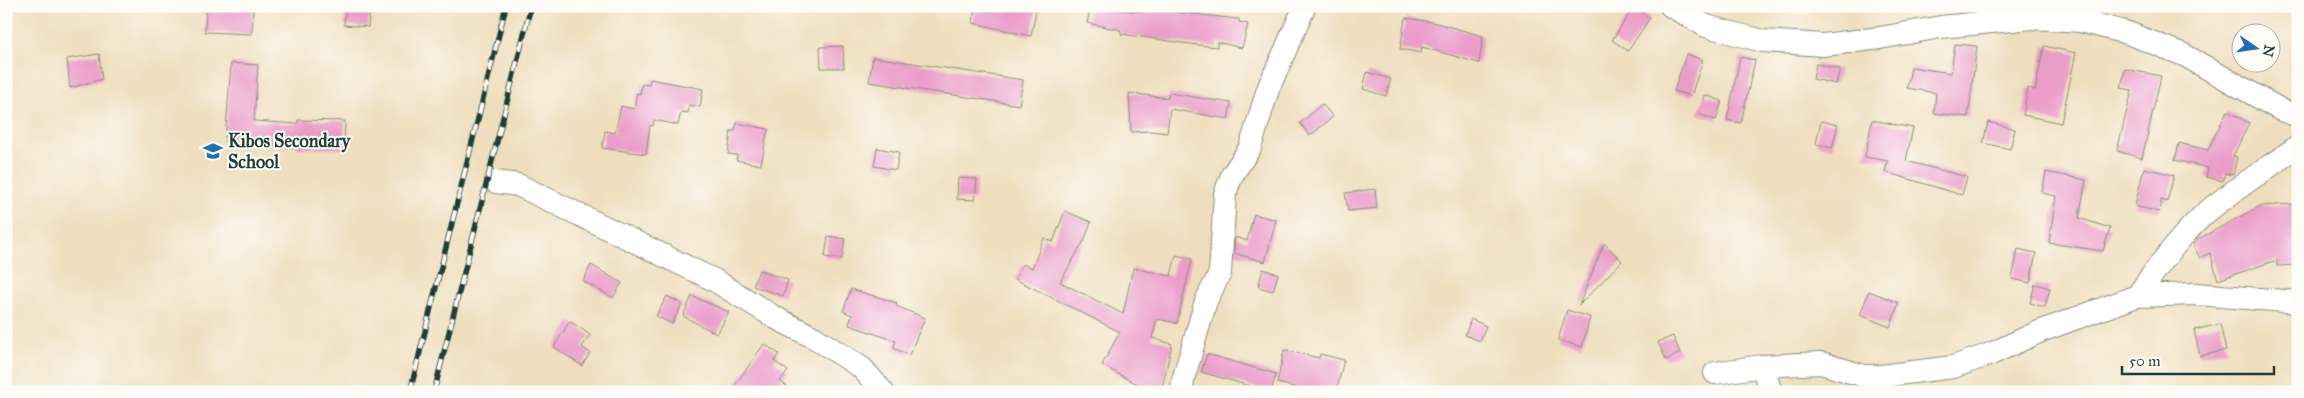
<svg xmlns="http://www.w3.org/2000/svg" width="2304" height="398" font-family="'IM FELL Great Primer',serif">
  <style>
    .building { fill: #eb9dca }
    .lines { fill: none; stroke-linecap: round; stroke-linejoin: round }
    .street-casing { stroke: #878e78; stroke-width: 24 }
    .street { stroke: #fff; stroke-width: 22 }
    .rail-casing { stroke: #1f3d34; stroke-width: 5.5 }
    .rail { stroke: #fdfcf7; stroke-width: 4; stroke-dasharray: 11; stroke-linecap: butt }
    .labels { text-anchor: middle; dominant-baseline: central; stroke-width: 4; stroke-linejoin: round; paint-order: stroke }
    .poi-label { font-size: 18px; font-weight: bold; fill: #1f3d34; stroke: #fdfcf7; text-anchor: start }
  </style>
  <rect width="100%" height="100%" fill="#fdfcf7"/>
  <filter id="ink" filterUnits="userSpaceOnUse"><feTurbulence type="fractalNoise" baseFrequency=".02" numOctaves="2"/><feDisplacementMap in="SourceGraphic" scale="10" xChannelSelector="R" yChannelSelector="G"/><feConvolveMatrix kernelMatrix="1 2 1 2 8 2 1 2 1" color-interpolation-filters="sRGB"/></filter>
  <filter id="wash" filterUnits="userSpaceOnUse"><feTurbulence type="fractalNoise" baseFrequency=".0096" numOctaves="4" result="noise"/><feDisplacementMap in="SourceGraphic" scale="20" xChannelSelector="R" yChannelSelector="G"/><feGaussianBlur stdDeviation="1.12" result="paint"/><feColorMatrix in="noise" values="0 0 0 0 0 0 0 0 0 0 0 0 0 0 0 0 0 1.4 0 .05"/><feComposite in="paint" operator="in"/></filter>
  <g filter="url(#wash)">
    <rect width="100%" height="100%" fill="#efdebd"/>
    <g id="blocks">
      <!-- building -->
      <path class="building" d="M346,6h24l-2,21 -24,-2z
        M975,6h62l-6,30 -58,-13z
        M1091,6h16v3l37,3 1,-6h20v5l74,8v3l9,2 -6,24 -25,-6v5l-27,-3 -69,-10v-4l-34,-7z
        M206,7l47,1 -1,26 -47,-2z
        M1634,7l16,11 -22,33 -16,-11z
        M1405,18l28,4 50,14 -4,27 -57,-16 -1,6 -21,-4z
        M1955,44l22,2 -9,71 -34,-4 2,-20 -29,-5 4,-21 40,6z
        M843,46l1,22h-23l-1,-21z
        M2044,46l32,7 -15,70 -38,-8 5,-27 7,2z
        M99,54l3,25 -32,9 -3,-29z
        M1686,54l17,6 -12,36 -17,-5z
        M873,57l150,23 -4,25 -150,-23z
        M1740,57l15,3 -14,63 -14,-3z
        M231,63l27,2 -4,56 43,3 1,-4 47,1 -1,28 -47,-1v-2l-72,-4z
        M1816,64l24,5 -4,15 -23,-5z
        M2125,69l36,7 -19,82 -25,-7 15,-61 -11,-2z
        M1367,72l24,7 -5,17 -23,-7z
        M650,79l53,10 -3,18 -11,-2 -1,8 -7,-1 -3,13 -24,-5 -1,6 -3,-1 -4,29 -44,-6 3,-17 10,2 6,-27 13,3 3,-16 3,1 2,-10 7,1z
        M1129,93l39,5 1,-5 62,10 -3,16 -58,-10 -3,24 -16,-2 -20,1z
        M1705,95l17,6 -6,19 -18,-6z
        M1322,104l11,13 -23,19 -10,-13z
        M2227,111l22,12 -16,33 4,1 -4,18 -8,-2 -2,8 -17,-4 2,-9 -33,-8 4,-17 29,7z
        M1872,120l41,8 -7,33 61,16 -5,18 -77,-23 3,-11 -23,-4z
        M1821,121l17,4 -6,23 -16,-4z
        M1988,122l27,7 -5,20 -27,-6z
        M737,123l31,6 -7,36 -25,-5 1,-5 -9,-1 3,-23h4z
        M877,148l22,4 -3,18 -22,-4z
        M2144,168l30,7 -7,27 -6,-2 -2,12 -24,-6z
        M2046,172l40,8 -7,38 31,10 -7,23 -54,-8 7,-47 -14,-3z
        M958,178l19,1 -2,21 -18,-1z
        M1375,189l2,19 -29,3 -3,-18z
        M2293,204l4,61 -20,1v-6l-59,20 -8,-27 -10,5 -7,-13 5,-6 62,-33z
        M1065,211l26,11 -6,17 -25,43 63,32 10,-46 38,8 5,-21 16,4 -15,64 -20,-4 -5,19 20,6 -11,48 -13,-2 -46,-25 18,-33 -105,-53 8,-15 9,4 12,-30 9,4z
        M1254,214l22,6 -11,42 -31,-9 1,-16 12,4z
        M828,236l17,3 -3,20 -17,-2z
        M1604,243l18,18 -43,44z
        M2018,249l18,4 -6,30 -18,-4z
        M591,265l31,18 -9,15 -30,-17z
        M1263,269l15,5 -5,17 -15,-4z
        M759,270l29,10 -5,16 -30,-10z
        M2035,284l15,4 -5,19 -15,-4z
        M851,289l46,14 -1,3 29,12 -16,37 -16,-7 3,-7 -47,-16 3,-10 -9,-4z
        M1869,291l30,12 -9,24 -30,-12z
        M667,296l15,8 -10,20 -16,-8z
        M692,296l37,16 -12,22 -34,-18z
        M1567,310l23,7 -8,30 -24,-7z
        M1471,319l15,7 -6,15 -15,-6z
        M570,321l20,14 -8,12 8,6 -8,13 -28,-19z
        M2220,324l6,26 -26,6 -6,-26z
        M1673,336l7,17 -14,7 -8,-18z
        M764,344l15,10 -5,7 14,10 -8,10 14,11h-64z
        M1284,350l35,8 1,-4 24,6 -8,32h-22l-37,-9z
        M1207,354l69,20 -5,18 -70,-20z"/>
    </g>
  </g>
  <g filter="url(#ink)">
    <use href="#blocks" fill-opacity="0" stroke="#878e78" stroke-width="1"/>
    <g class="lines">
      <defs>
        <path id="street" d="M1671,6l35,20 57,15 60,4 57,-7 61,-11 91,-9 48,3 48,12 56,22 97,55 17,6
          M496,182l22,3 196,95 62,38 39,20 47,30 21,24
          M2137,296c21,-29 43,-61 71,-85 28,-23 60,-43 90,-65
          M1762,366l9,26
          M1715,373l47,-7 59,-3 43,13h17l72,-9 40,-14 48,-22 96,-35 59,-2 102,8
          M1182,392l1,-12 23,-79 14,-28 5,-79 7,-19 18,-27 18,-59 37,-83"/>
      </defs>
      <!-- street casing -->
      <use href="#street" class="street-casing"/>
      <!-- street -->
      <use href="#street" class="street"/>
      <defs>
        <path id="rail" d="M410,392l96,-386
          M434,392l97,-386"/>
      </defs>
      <!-- rail casing -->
      <use href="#rail" class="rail-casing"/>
      <!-- rail -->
      <use href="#rail" class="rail"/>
    </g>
  </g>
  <!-- icons -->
  <defs>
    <symbol id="school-bare" viewBox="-9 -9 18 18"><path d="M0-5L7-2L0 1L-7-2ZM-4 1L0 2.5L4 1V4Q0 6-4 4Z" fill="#1f6fb2" stroke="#fdfcf7" stroke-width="2.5" paint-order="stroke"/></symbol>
  </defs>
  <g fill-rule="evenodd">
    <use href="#school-bare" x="199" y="137" width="28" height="28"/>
  </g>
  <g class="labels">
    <!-- poi labels -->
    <g class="poi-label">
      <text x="228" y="141">Kibos Secondary<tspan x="228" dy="21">School</tspan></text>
    </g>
  </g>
  <!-- margin -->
  <rect width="2304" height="398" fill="none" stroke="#fdfcf7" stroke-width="25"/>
  <!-- north arrow -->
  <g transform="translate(2256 48) rotate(103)"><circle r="24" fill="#fdfcf7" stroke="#a4b0a9"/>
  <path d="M0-4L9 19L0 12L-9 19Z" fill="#1f6fb2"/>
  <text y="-8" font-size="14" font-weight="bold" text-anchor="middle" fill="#1f3d34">N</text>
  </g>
  <!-- scale -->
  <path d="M2122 366v8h152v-8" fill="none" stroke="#1f3d34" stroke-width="2.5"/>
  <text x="2129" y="366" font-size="15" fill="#1f3d34" stroke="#fdfcf7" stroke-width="4" paint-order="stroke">50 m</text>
</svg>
